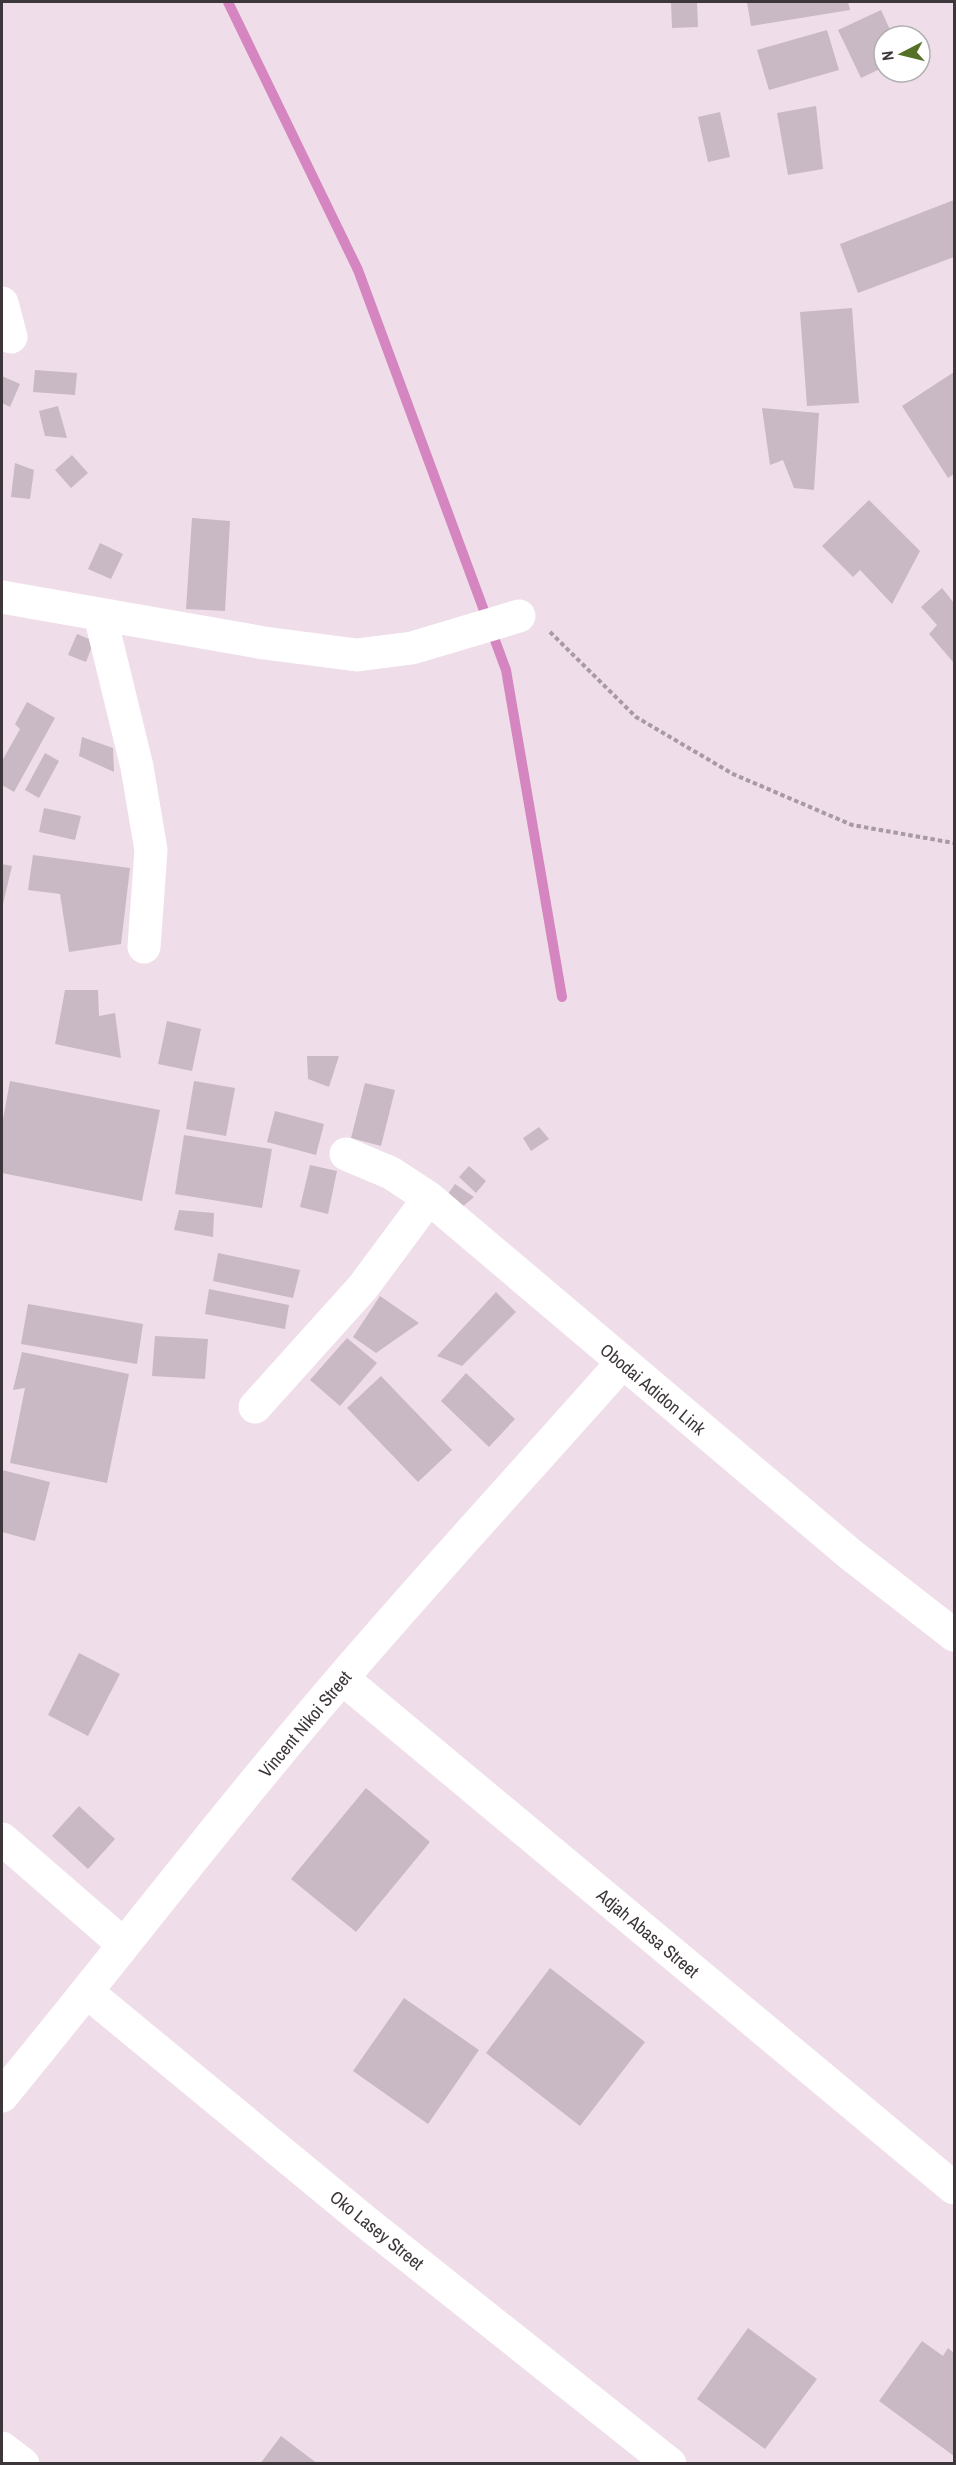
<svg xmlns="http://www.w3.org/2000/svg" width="956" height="2465" font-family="'Archivo Narrow',sans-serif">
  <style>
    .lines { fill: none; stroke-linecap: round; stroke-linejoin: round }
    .stream { stroke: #d586c0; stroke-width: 10 }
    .building { fill: #c9b9c4 }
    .path { stroke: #a79aa2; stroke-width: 4; stroke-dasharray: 4.5 3; stroke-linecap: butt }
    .minor { stroke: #fff; stroke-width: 33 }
    .labels { text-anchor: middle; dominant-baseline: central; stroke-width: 5; stroke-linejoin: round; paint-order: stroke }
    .street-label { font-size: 18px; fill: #3d363b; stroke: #fff }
  </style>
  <rect width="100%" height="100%" fill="#efdee9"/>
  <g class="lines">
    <!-- stream -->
    <path class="stream" d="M228,2l130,268 148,400 56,327"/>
  </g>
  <!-- building -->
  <path class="building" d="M671,2h26l1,25 -26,1z
    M747,2h101l2,8 -99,16z
    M881,10l12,26h-9v31l-23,11 -23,-48z
    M827,30l12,40 -70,20 -12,-40z
    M816,106l7,63 -35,6 -11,-62z
    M720,112l10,45 -22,5 -10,-45z
    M954,200v57l-96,36 -18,-49z
    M852,308l7,95 -52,3 -7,-94z
    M35,370l42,3 -2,22 -42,-3z
    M954,372v102l-6,4 -46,-72z
    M2,376l18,8 -10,23 -8,-4z
    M58,406l9,32 -22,-2 -6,-25z
    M762,408l57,5 -5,77 -20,-2 -11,-28 -13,5z
    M72,455l16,18 -17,15 -16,-18z
    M15,463l19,7 -4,29 -19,-2z
    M869,500l51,51 -28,53 -32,-34 -7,7 -31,-31z
    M192,518l38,3 -5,90 -39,-2z
    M100,543l23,11 -12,25 -23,-10z
    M942,588l12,15v60l-25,-29 8,-9 -16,-18z
    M77,634l17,7 -8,21 -18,-7z
    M27,702l28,16 -41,74 -12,-7v-24l18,-32 -5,-5z
    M82,737l31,11 1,24 -35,-16z
    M45,753l14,8 -20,37 -14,-8z
    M44,808l37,8 -6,24 -36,-8z
    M33,855l97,13 -9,76 -52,8 -9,-58 -32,-4z
    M2,864l10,2 -10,42z
    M65,990h33l1,26 16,-3 6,45 -66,-14z
    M167,1021l34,8 -9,42 -34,-7z
    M307,1056h32l-10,31 -21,-8z
    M10,1081l150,29 -18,91 -140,-28v-48z
    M194,1081l41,7 -9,48 -40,-7z
    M365,1083l30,7 -14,56 -30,-8z
    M275,1111l49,13 -8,31 -49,-13z
    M539,1127l10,12 -18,12 -8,-13z
    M184,1135l88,14 -10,59 -87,-14z
    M310,1165l27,6 -9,43 -28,-7z
    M469,1166l17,15 -10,12 -17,-16z
    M455,1184l19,13 -13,11 -16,-10z
    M179,1210l35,3 -1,24 -39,-7z
    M218,1253l82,17 -7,28 -80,-17z
    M209,1289l80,16 -4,24 -80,-15z
    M496,1292l20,20 -54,54 -25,-10z
    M380,1296l39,27 -43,30 -23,-16z
    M28,1304l115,20 -6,40 -116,-20z
    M155,1336l53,3 -3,40 -53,-3z
    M347,1338l30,25 -37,43 -30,-26z
    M22,1352l107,22 -22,109 -97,-20 15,-75 -12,2z
    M466,1373l49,46 -26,28 -48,-46z
    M381,1376l71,74 -34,32 -71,-74z
    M2,1470l48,12 -15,59 -33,-9z
    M79,1653l41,21 -32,62 -40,-21z
    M366,1788l64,54 -74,90 -65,-53z
    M79,1806l36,33 -27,30 -36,-33z
    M550,1968l95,74 -65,84 -94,-73z
    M404,1998l75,52 -51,74 -75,-53z
    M748,2328l69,51 -52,70 -68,-50z
    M922,2341l21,15 5,-8 6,5v103l-75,-55z
    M281,2436l37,28h-58z"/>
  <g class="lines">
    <!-- path -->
    <path class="path" d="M550,632l86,85 97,57 119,51 102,18"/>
    <!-- minor -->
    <path class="minor" d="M2,303l9,34
      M2,597l262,46 93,12 55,-7 107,-32
      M100,615l37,152 14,83 -7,97
      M346,1154l45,19 38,25 421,356 104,81
      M255,1407l108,-120 66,-89
      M342,1678l612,510
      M2,1839l121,105
      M87,1992l280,231 303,241
      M2,2096c114,-139 223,-282 341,-419 91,-106 186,-209 279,-314
      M2,2448l21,16"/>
  </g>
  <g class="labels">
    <!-- street labels -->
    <g class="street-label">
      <text transform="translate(653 1389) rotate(40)">Obodai Adidon Link</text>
      <text transform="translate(305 1724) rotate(-50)">Vincent Nikoi Street</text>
      <text transform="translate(648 1933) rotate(40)">Adjah Abasa Street</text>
      <text transform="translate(377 2230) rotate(39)">Oko Lasey Street</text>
    </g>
  </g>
  <!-- border -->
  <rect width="956" height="2465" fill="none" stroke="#3d363b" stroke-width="6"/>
  <!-- north arrow -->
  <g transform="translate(902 54) rotate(263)"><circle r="28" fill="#ffffff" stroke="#b1afb1" stroke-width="1.5"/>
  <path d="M0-4.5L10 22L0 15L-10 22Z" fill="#557125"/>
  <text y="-9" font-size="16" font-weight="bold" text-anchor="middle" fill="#3d363b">N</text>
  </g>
</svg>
